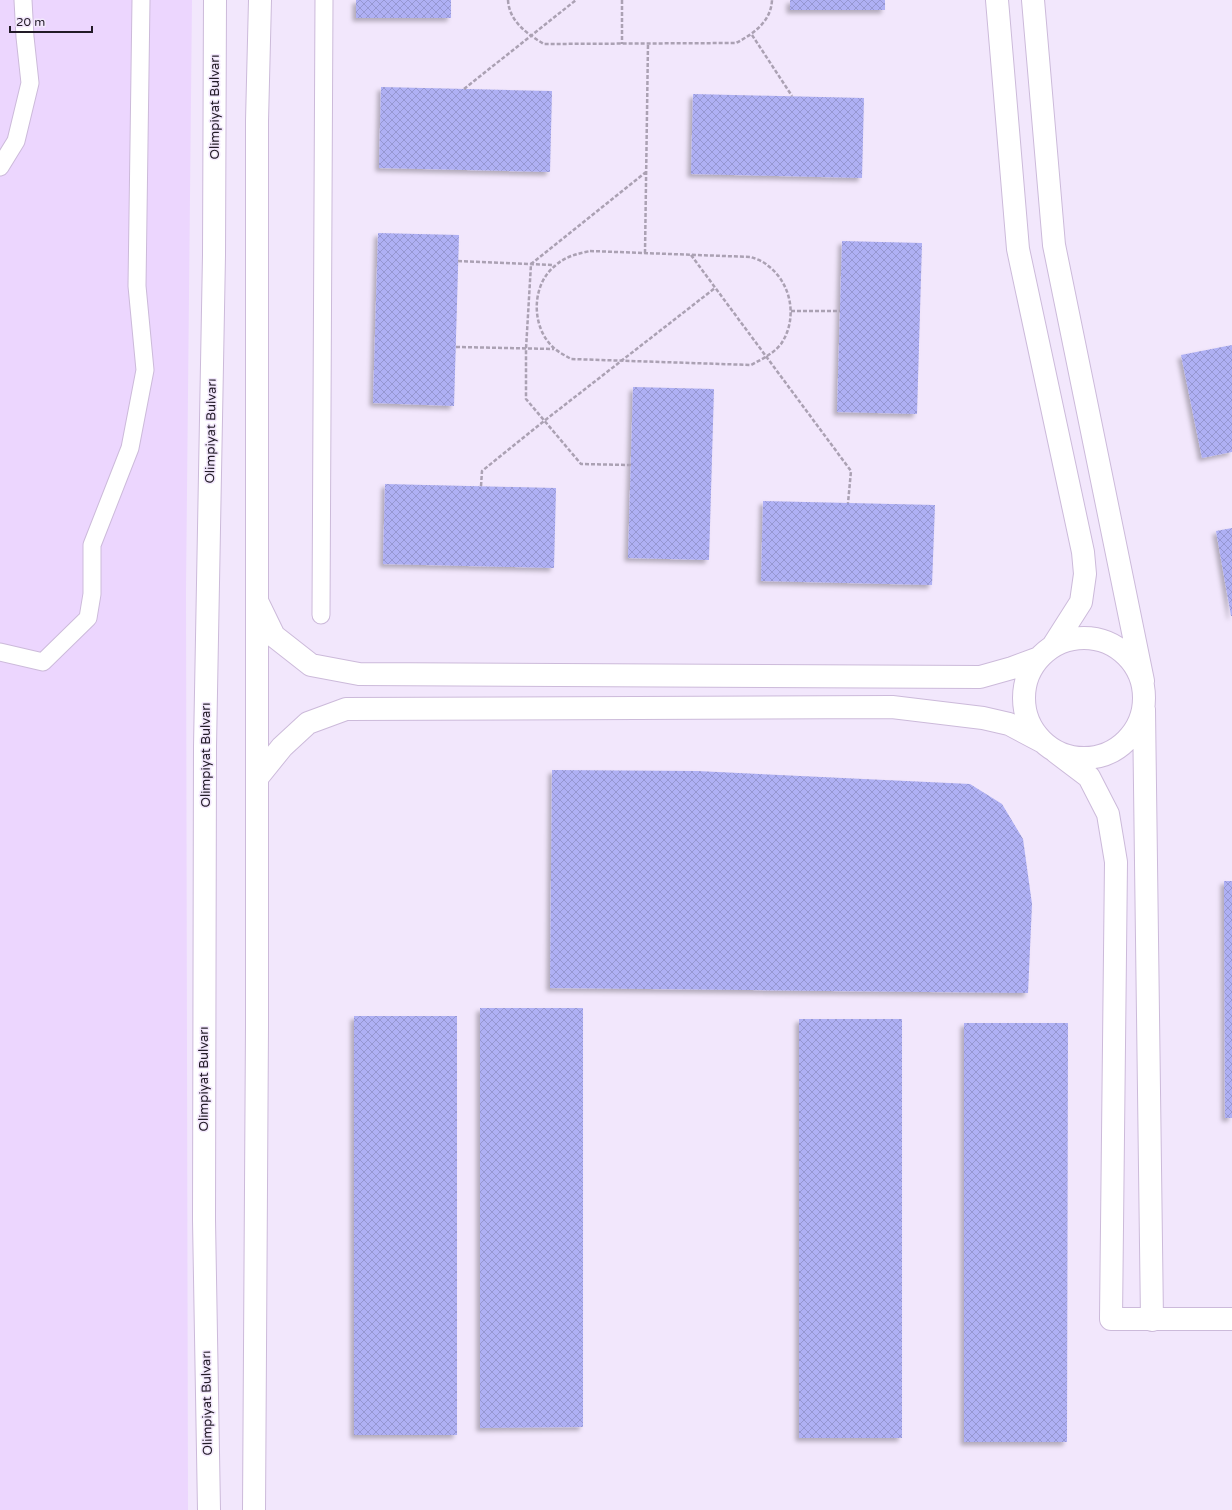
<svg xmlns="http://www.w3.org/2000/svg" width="1232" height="1510" font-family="'Varela Round',sans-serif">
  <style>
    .built { fill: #ecd6fe }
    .building { fill: url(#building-cross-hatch); filter: url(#shadow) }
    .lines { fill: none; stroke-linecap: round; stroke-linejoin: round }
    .service-casing { stroke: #ccbada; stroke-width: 19 }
    .minor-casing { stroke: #ccbada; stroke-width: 24 }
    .primary-casing { stroke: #ccbada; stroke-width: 24 }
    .path { stroke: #aba1b3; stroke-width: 2.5; stroke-dasharray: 4 2; stroke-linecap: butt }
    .service { stroke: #fff; stroke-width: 17 }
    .minor { stroke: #fff; stroke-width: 22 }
    .primary { stroke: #fff; stroke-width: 22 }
    .labels { text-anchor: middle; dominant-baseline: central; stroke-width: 3; stroke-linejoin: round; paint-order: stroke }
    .street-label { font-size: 13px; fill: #221b27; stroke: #f2e7fc }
  </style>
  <defs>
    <pattern id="building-cross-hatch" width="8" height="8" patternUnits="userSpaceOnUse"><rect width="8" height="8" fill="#afb0f4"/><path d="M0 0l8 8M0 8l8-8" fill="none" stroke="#9697d1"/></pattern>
    <filter id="shadow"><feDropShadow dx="-3.5" dy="3.5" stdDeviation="2" flood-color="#0004"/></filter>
  </defs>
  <rect width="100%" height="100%" fill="#f2e7fc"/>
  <!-- built -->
  <path class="built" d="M0,0h192l-6,591 2,919h-188z"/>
  <!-- building -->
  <path class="building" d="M356,0h95v18h-95z
    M790,0h95v10h-95z
    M381,87l171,4 -2,81 -171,-4z
    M693,94l171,4 -2,80 -171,-4z
    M378,233l81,2 -5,171 -81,-3z
    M842,241l80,2 -5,171 -80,-2z
    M1232,345v107l-30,6 -21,-103z
    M633,387l81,2 -5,171 -81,-2z
    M385,484l171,4 -2,80 -171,-4z
    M763,501l172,4 -3,80 -171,-4z
    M1232,528v88h-1l-15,-85z
    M552,770l145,1 273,13 32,20 21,35 9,65 -4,89 -478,-5z
    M1224,881h8v237h-7z
    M480,1008h103v419l-103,1z
    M354,1016h103v419h-103z
    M799,1019h103v419h-103z
    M964,1023h104l-1,419h-103z"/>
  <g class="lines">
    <defs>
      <path id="service" d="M0,167l16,-26 14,-58 -5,-46 -2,-37
        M321,615l3,-615
        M0,652l43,10 45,-44 4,-24v-49l38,-97 15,-78 -8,-84 4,-286"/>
      <path id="minor" d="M997,0l21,249 65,303 2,22 -4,28 -28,44
        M1033,0l21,245 89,436
        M257,601l17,35 37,29 48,9 621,3 32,-9 27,-10
        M1024 698a60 60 0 1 1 120 0a60 60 0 1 1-120 0Z
        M1144,710l8,610
        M1056,752l33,25 19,37 8,48 -5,457h121
        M257,778l25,-31 26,-24 38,-14 546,-2 91,11 26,6 34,18"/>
      <path id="primary" d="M209,1510l-5,-290 1,-473 9,-492 1,-255
        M254,1510l3,-484v-905l3,-121"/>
    </defs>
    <!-- service casing -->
    <use href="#service" class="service-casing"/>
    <!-- minor casing -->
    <use href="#minor" class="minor-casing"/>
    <!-- primary casing -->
    <use href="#primary" class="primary-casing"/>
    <!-- path -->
    <path class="path" d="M508,0c1,21 19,34 36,44l192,-1c17,-9 35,-21 36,-43
      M622,0v44
      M752,35l40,61
      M464,89l112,-89
      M590,251l161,6c5,2 12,4 16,8 25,18 31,54 14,79 -8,10 -19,15 -30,21l-180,-6c-5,-3 -11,-6 -16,-10 -24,-20 -25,-64 1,-84 10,-9 21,-11 34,-14z
      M645,253l3,-210
      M691,255l160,216 -3,32
      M458,261l96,4
      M791,311h49
      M456,347l98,2
      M631,465l-50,-1 -55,-65v-50l5,-85 115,-92
      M481,486l1,-15 62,-50 171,-133"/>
    <!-- service -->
    <use href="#service" class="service"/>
    <!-- minor -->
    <use href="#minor" class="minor"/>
    <!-- primary -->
    <use href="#primary" class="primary"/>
  </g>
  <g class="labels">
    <!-- street labels -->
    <g class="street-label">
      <text transform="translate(215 107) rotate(-90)">Olimpiyat Bulvarı</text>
      <text transform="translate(211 431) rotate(-89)">Olimpiyat Bulvarı</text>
      <text transform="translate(206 755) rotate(-90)">Olimpiyat Bulvarı</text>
      <text transform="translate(204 1079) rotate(-90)">Olimpiyat Bulvarı</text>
      <text transform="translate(207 1403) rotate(-91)">Olimpiyat Bulvarı</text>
    </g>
  </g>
  <!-- scale -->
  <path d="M10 26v6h82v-6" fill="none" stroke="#221b27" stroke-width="2"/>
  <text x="16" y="26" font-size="12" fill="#221b27" stroke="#f2e7fc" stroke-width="3" paint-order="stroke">20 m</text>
</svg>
